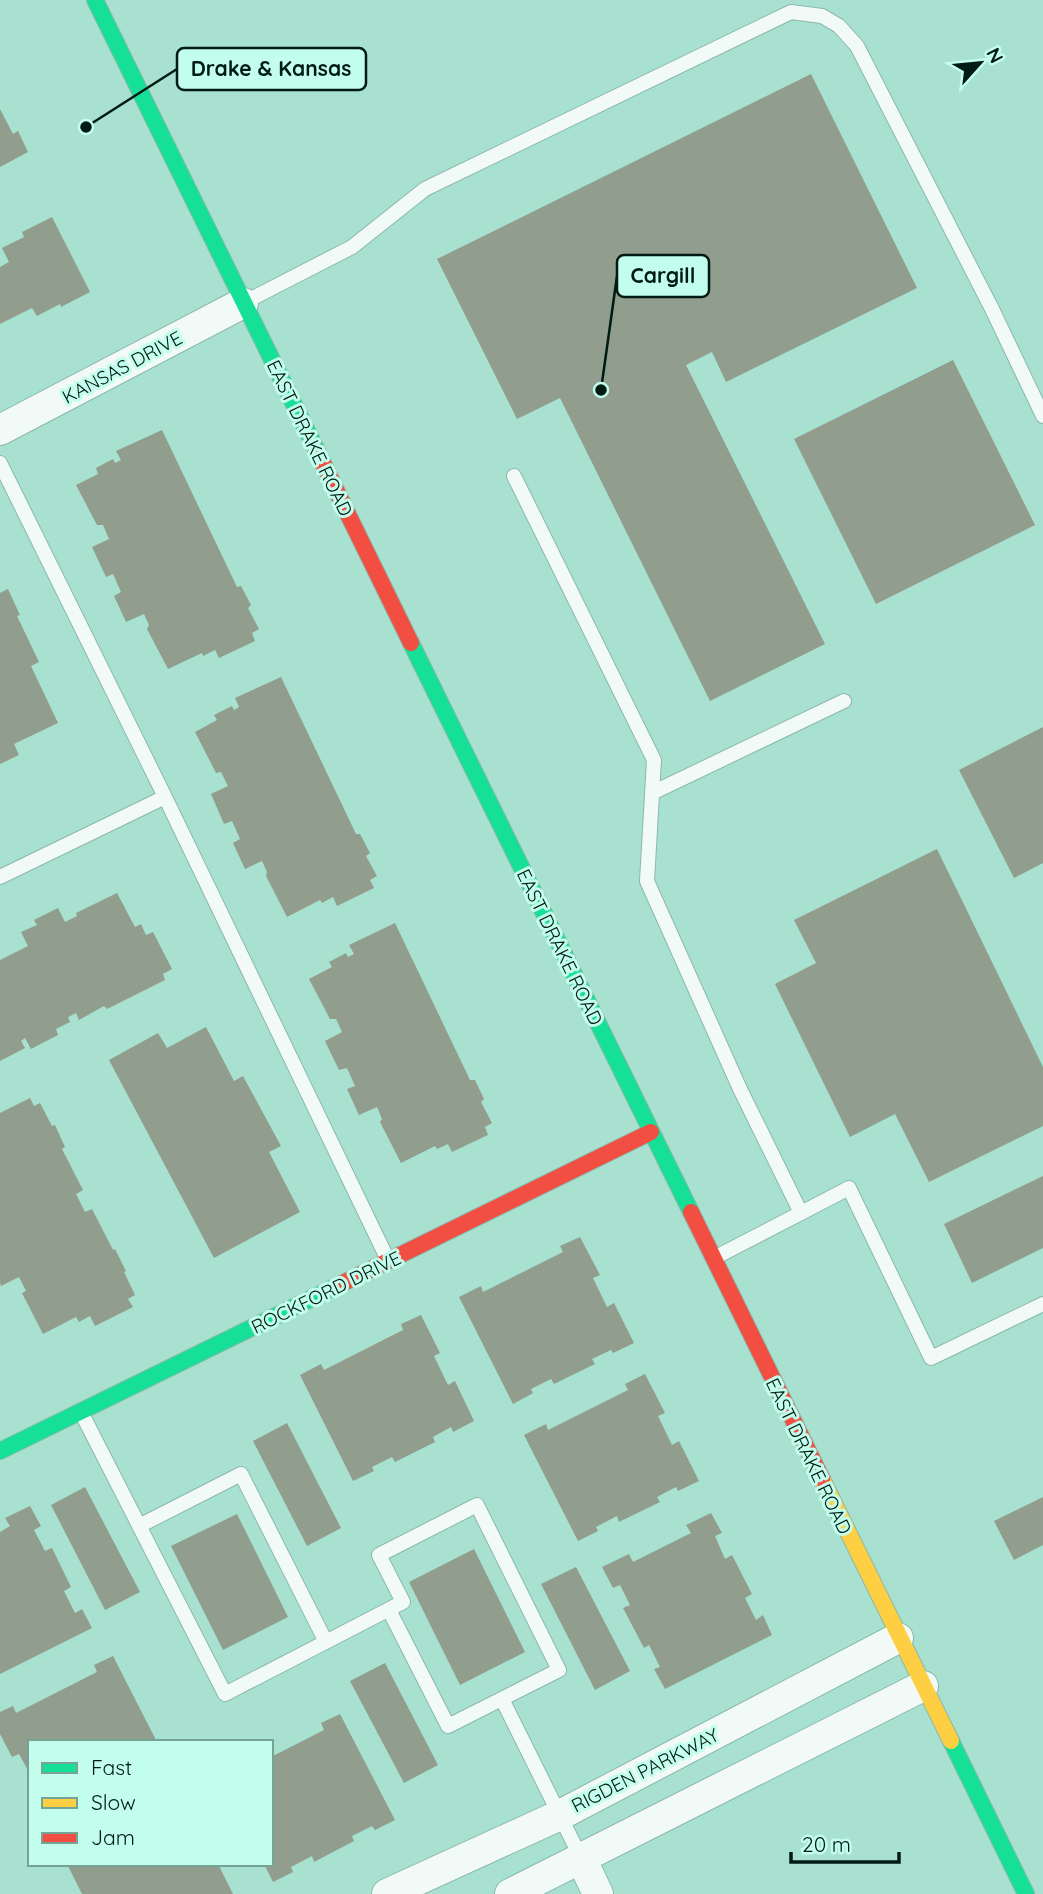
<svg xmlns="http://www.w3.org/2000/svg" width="1043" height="1894" font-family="Quicksand,sans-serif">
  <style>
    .building { fill: #919d8d }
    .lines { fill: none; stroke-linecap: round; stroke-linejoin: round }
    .lane-casing { stroke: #8bb8ac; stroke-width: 16 }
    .street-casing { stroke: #8bb8ac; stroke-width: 32 }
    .fast-casing { stroke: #8bb8ac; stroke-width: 18 }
    .slow-casing { stroke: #8bb8ac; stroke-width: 18 }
    .jam-casing { stroke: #8bb8ac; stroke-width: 18 }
    .lane { stroke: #f2faf8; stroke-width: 14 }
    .street { stroke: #f2faf8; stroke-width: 30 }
    .fast { stroke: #16e098; stroke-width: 16 }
    .slow { stroke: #ffcf43; stroke-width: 16 }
    .jam { stroke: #f24e42; stroke-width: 16 }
    .labels { text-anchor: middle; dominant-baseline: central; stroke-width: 6; stroke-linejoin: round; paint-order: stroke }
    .street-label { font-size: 19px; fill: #001b14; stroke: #c3fdeb }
    .leader { fill: none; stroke: #001b14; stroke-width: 2.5 }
    .callout-dot { fill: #001b14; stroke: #c3fdeb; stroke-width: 2.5 }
    .callout { fill: #c3fdeb; stroke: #001b14; stroke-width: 2.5 }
    .callout-label { font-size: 21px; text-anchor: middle; font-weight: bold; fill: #001b14 }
  </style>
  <rect width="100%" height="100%" fill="#a9e1d1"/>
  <!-- building -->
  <path class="building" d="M811,74l106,214 -191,94 -14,-30 -26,13 139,279 -115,57 -150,-303 -43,21 -80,-160z
    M0,109l13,25 5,-3 10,21 -28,15z
    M52,217l38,75 -29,15 -1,-3 -23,12 -5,-8 -32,16v-57l9,-5 -7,-14 22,-11 -2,-5z
    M953,360l82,165 -159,79 -82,-165z
    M162,430l75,157 4,-1 10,19 -3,3 11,21 -7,4 3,8 -36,17 -4,-8 -12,6 -1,-3 -34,16 -21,-40 2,-4 -5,-11 -18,8 -12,-26 7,-4 -8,-18 -7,3 -14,-30 17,-8 -6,-14h-6l-21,-40 22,-11 -2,-6 17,-9 2,4 6,-3 -5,-9z
    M8,589l12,26 -3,1 22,46 -8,4 27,57 -44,21 5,11 -19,9v-171z
    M281,677l75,157h4l10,19 -4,3 11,20 -7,4 4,8 -37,18 -4,-9 -11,6 -2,-3 -33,17 -21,-41 1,-4 -5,-11 -17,8 -12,-26 7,-4 -8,-18 -8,3 -13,-30 17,-8 -7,-14 -5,1 -21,-41 22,-12 -3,-5 18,-9 2,4 5,-3 -4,-9z
    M1043,727v136l-29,15 -55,-108z
    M937,849l106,218v59l-114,56 -34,-68 -45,23 -75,-153 41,-21 -22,-43z
    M117,893l18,34 6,-3 5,11 7,-3 19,37 -9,5 2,6 -58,29 -3,-3 -25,14 -3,-7 -8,4 2,5 -14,7 2,6 -27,14 -6,-11 -4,3 4,7 -25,13v-101l28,-14 -7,-14 16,-7 -3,-5 24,-12 7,14 12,-6 -1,-3z
    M395,923l75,157h5l9,19 -3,3 11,21 -7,4 3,8 -36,17 -4,-8 -11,5 -2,-3 -34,17 -21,-41 2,-3 -5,-12 -18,8 -12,-26 8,-3 -8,-18 -8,2 -14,-29 17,-9 -6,-13h-6l-21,-40 23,-12 -3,-5 17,-9 2,4 6,-3 -5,-9z
    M206,1027l28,54 9,-5 38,70 -12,6 31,60 -86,46 -105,-198 49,-27 9,15z
    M30,1098l4,8 6,-3 12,23 3,-1 10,22 -3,2 21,41 -7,4 9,18 7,-3 21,41 2,-1 11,22 -2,1 11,23 -7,4 5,8 -38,19 -5,-10 -11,6 -3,-5 -33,17 -21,-41 4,-2 -7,-14 -18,9 -1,-3v-170z
    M1043,1176v72l-71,35 -28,-59z
    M580,1237l20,38 -7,3 14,29 7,-4 20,40 -21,10 -2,-3 -19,9 3,5 -41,20 -3,-5 -20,10 2,4 -20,11 -54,-107 22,-11 2,6 80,-40 -3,-6z
    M421,1315l19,38 -6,3 14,29 7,-4 19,40 -21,11 -2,-5 -18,10 2,5 -40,20 -3,-5 -20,10 2,4 -21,10 -53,-106 21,-11 3,6 79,-40 -2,-6z
    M645,1374l20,39 -7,3 14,29 7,-4 20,40 -21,10 -2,-4 -19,10 3,5 -41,20 -2,-6 -21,11 2,4 -20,10 -54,-106 22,-11 2,6 80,-40 -3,-6z
    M287,1423l54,105 -34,18 -54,-105z
    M85,1487l55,105 -35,18 -54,-105z
    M1043,1497v48l-29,15 -20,-39z
    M30,1506l11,20 -7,4 11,21 7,-3 19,39 -7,4 11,22 7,-4 10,19 -92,46v-142l10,-6 -5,-8z
    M711,1513l11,20 -7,3 10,23 7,-4 20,39 -7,4 11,22 7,-5 9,20 -107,54 -11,-20 6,-2 -11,-22 -5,3 -21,-40 7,-3 -10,-20 -7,3 -11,-21 27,-13 4,8 58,-29 -5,-8z
    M237,1514l51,103 -65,33 -52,-104z
    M474,1549l51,103 -65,33 -51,-103z
    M576,1567l54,104 -35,19 -54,-106z
    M113,1656l44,86h-127v32l-11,-20 -7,3 -12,-23v-22l13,-6 3,7 81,-41 -3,-7z
    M385,1663l53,102 -34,18 -54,-102z
    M340,1714l55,106 -20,10 -3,-4 -20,10 2,5 -40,21 -2,-6 -21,11 2,5 -20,10 -9,-18h7v-107l53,-27 -3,-7z
    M67,1864h151l15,30h-151z"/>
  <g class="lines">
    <defs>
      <path id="lane" d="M245,302l107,-55 73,-58 366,-177 31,4 17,10 18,20 135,263 51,107
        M0,463l165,334 222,461
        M514,476l140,284 -7,121 93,208 61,124 -87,45
        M654,792l190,-91
        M0,877l165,-80
        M801,1213l48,-25 82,170 112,-54
        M81,1412l144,282 178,-92 -24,-47 98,-50 82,165 -111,56 -59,-116
        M139,1526l102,-52 85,168
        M502,1699l79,159"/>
      <path id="street" d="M0,430l243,-127
        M581,1858l17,36
        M387,1894l173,-79 338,-177
        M510,1894l413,-208"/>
      <path id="fast" d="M95,0l222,451
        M411,643l280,569
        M0,1451l341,-167
        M951,1741l75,153"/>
      <path id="slow" d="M822,1479l129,262"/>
      <path id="jam" d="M317,451l94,192
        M691,1212l131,267
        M341,1284l310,-152"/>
    </defs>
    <!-- lane casing -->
    <use href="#lane" class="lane-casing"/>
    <!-- street casing -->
    <use href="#street" class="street-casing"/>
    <!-- fast casing -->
    <use href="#fast" class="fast-casing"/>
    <!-- slow casing -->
    <use href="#slow" class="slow-casing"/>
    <!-- jam casing -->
    <use href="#jam" class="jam-casing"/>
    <!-- lane -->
    <use href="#lane" class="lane"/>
    <!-- street -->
    <use href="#street" class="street"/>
    <!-- fast -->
    <use href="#fast" class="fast"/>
    <!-- slow -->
    <use href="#slow" class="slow"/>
    <!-- jam -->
    <use href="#jam" class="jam"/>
  </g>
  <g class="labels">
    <!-- street labels -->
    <g class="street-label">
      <text transform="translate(122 367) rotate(-28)">KANSAS DRIVE</text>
      <text transform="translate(310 438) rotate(64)">EAST DRAKE ROAD</text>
      <text transform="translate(560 947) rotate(64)">EAST DRAKE ROAD</text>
      <text transform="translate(326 1292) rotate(-26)">ROCKFORD DRIVE</text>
      <text transform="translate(809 1456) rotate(64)">EAST DRAKE ROAD</text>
      <text transform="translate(645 1770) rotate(-27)">RIGDEN PARKWAY</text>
    </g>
  </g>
  <!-- callouts -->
  <path class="leader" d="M86 127L177 69M601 390L617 276"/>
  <g class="callout-dot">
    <circle cx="86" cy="127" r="7"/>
    <circle cx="601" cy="390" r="7"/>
  </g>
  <g class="callout">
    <rect x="177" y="48" width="189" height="42" rx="7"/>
    <rect x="617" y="255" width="92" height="42" rx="7"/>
  </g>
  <g class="callout-label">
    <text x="271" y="76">Drake &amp; Kansas</text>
    <text x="663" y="283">Cargill</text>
  </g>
  <!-- legend -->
  <rect x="28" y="1740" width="245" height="126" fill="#c3fdeb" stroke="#75a395" stroke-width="2"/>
  <rect x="42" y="1763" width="35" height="10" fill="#16e098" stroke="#75a395" stroke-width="2"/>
  <text x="91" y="1775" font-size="21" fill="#001b14">Fast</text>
  <rect x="42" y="1798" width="35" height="10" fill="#ffcf43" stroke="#75a395" stroke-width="2"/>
  <text x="91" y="1810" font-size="21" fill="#001b14">Slow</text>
  <rect x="42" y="1833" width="35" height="10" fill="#f24e42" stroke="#75a395" stroke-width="2"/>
  <text x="91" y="1845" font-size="21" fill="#001b14">Jam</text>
  <!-- north arrow -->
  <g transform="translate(980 63) rotate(63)" stroke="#c3fdeb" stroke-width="5" paint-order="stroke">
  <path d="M0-5L12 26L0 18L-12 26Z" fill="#001b14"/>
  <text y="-10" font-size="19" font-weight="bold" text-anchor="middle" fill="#001b14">N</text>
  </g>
  <!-- scale -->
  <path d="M791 1852v10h108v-10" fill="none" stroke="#001b14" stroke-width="3.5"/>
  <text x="802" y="1852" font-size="21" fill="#001b14" stroke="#c3fdeb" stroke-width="5" paint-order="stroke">20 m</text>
</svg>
